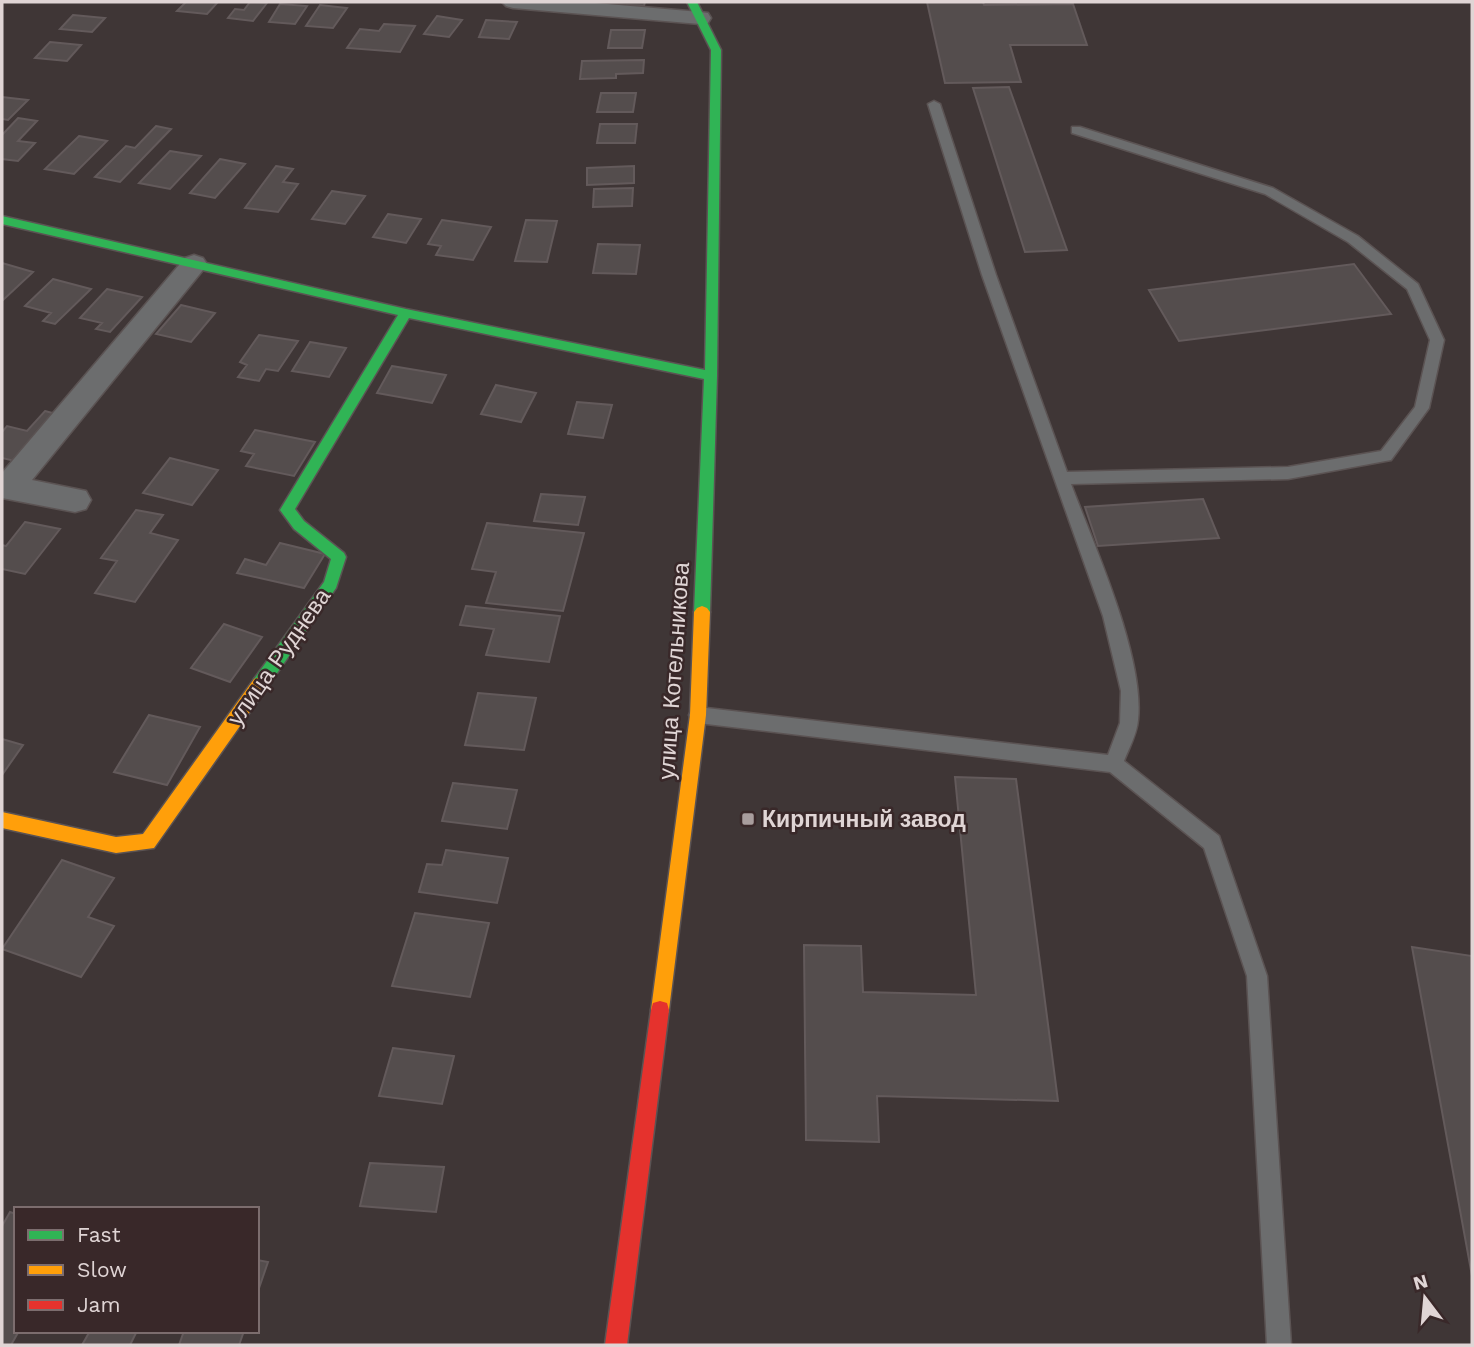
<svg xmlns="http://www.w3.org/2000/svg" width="1474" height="1347" font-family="'Work Sans',sans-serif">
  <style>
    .building { fill: #544d4d; stroke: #635a5b; stroke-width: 2 }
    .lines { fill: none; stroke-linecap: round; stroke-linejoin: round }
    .lane-casing { stroke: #5b5353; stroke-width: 3 }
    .street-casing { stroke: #5b5353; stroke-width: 3 }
    .fast-casing { stroke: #5b5353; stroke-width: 3 }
    .slow-casing { stroke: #5b5353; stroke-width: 3 }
    .jam-casing { stroke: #5b5353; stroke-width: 3 }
    .lane { fill: #6c6d6e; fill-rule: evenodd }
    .street { fill: #6c6d6e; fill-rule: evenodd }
    .fast { fill: #30b455; fill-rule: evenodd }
    .slow { fill: #ff9f0a; fill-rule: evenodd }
    .jam { fill: #e5322d; fill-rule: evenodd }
    .poi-dot { fill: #a89d9d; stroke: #392829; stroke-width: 2.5 }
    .labels { text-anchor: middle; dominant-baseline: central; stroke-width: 5; stroke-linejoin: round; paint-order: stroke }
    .street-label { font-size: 23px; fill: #e0d5d5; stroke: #392829 }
    .poi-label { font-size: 23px; font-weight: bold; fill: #e0d5d5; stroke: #392829; text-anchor: start }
  </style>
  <rect width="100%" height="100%" fill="#3f3636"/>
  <!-- building -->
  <path class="building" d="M186,2h32l-11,12 -30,-3z
    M250,2l17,1 -14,18 -25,-3 7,-9 9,1z
    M610,2h35l-1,4 -34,-2z
    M927,2h56l1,3 89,-1 14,41h-77l11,37 -76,1z
    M280,4l27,2 -12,18 -26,-2z
    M320,5l27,3 -14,20 -27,-2z
    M73,15l32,3 -13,14 -32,-3z
    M437,16l25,4 -13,17 -25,-3z
    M486,20l31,2 -8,17 -30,-2z
    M384,24l31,2 -15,26 -53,-4 13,-19 19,2z
    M611,30h34l-3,18h-34z
    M50,42l31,3 -14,16 -32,-3z
    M644,60l-1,13 -27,1v4l-36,1 2,-18z
    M1009,87l58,163 -42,2 -52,-164z
    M601,93h35l-3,19h-36z
    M2,97l26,3 -20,20 -6,-1z
    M18,118l19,3 -19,20 17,2 -17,18 -16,-2v-24z
    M600,124h37l-2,19h-38z
    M156,126l15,3 -51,53 -25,-5 31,-31 9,2z
    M79,136l28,5 -33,33 -29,-5z
    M170,151l31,5 -31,33 -31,-6z
    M220,159l25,5 -30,34 -25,-5z
    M276,166l17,3 -10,13 15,2 -20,28 -33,-4z
    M634,166v17l-47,2v-17z
    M633,188l-1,18 -39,1 1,-18z
    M332,191l33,5 -20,28 -33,-5z
    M388,214l33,5 -15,24 -33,-6z
    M442,220l49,7 -18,33 -37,-5 5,-9 -13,-2z
    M526,220l31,1 -10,41 -32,-1z
    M598,244l42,1 -4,29 -43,-1z
    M2,263l31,9 -31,29z
    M1354,264l37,50 -212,27 -30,-51z
    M53,279l38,10 -36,35 -12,-3 8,-8 -26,-7z
    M107,289l35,8 -32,35 -14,-3 6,-6 -22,-5z
    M181,305l34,8 -24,29 -35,-8z
    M259,335l39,6 -20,30 -12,-2 -7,12 -21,-4 9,-12 -7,-3z
    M310,342l36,6 -17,29 -37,-6z
    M392,366l54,9 -14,28 -55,-10z
    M496,385l40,8 -15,29 -40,-8z
    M577,402l35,3 -9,33 -35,-4z
    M45,411l15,4 -41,47 -17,-4v-26l5,-6 20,5z
    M255,430l60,12 -21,34 -48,-10 8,-12 -13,-3z
    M170,458l48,12 -26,35 -49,-12z
    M541,494l44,3 -7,28 -44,-4z
    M1203,499l16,39 -121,8 -13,-39z
    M136,510l27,5 -13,18 28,7 -43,62 -40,-9 22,-32 -16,-3z
    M25,522l35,7 -35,45 -23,-5v-24l4,1z
    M487,523l97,10 -21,78 -77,-8 10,-31 -24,-3z
    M280,543l45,11 -21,34 -67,-15 8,-14 21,6z
    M466,606l94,10 -11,46 -63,-7 8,-26 -34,-4z
    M224,624l38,13 -32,45 -39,-14z
    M478,693l58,5 -12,52 -59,-5z
    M149,715l51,12 -33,58 -53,-13z
    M2,739l21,6 -21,30z
    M955,777l61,2 42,322 -181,-5 2,46 -73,-2 -2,-195 57,1 2,46 113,3z
    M453,783l64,7 -10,39 -65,-8z
    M446,850l62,8 -11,45 -78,-11 8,-28 15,1z
    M62,860l52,18 -26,39 26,9 -33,51 -79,-28z
    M415,913l74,10 -19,74 -78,-11z
    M1412,947l60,9v320z
    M393,1048l61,8 -12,48 -63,-8z
    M370,1163l74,4 -8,45 -76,-6z
    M10,1212l6,2v117h3l-8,14h-9v-119z
    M257,1260l11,2 -11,32z
    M90,1331h47l-7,14h-48z
    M184,1331h60l-5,14h-60z"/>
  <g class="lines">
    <defs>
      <path id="lane" d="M934,101l6,3 56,171 71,197 221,-5 93,-16 34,-44 15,-67 -23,-51 -59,-47 -83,-48 -193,-61v-6h8l193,61 85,48 60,48 26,56 -15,68 -38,52 -103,19 -217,5c23,61 74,174 67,236 -1,14 -9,28 -14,41l95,75 48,140 24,369h-24l-20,-369 -43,-128 -94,-76 -412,-49 -6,-2 -3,-6 3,-6 6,-2 410,48 12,-32 1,-32 -18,-75 -121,-341 -54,-171z"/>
      <path id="street" d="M502,2h82l116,10 8,1 3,5 -3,5 -8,1 -187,-16 -7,-2z
        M194,255l9,3 4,6 -4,6 -171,210 54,11 5,9 -5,9 -11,3 -73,-14v-25l183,-215z"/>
      <path id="fast" d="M687,2h10l24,48 -4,326 -7,236 -3,4h-10l-3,-4 10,-233 -295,-61 -114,191 9,12 40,32 2,4 -10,31 -70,101 -6,2 -6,-2 -2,-5 2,-5 70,-97 7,-23 -37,-30 -14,-19 118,-195 -396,-91v-8l404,93 299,61 6,-320z"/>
      <path id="slow" d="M702,606l5,2 3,4 -4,103 -37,295 -2,7 -7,2 -7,-2 -2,-7 39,-295 4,-103 3,-4z
        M260,677l6,2 2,5 -2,5 -112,159 -38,5 -114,-25v-16l114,25 27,-3 111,-155z"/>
      <path id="jam" d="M660,1001l7,2 2,7 -42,335h-22l46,-335 2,-7z"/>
    </defs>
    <!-- lane casing -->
    <use href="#lane" class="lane-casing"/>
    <!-- street casing -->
    <use href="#street" class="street-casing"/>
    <!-- fast casing -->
    <use href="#fast" class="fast-casing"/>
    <!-- slow casing -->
    <use href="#slow" class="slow-casing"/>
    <!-- jam casing -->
    <use href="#jam" class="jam-casing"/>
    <!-- lane -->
    <use href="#lane" class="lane"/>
    <!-- street -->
    <use href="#street" class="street"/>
    <!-- fast -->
    <use href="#fast" class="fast"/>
    <!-- slow -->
    <use href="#slow" class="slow"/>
    <!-- jam -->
    <use href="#jam" class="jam"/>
  </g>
  <!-- markers -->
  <rect class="poi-dot" x="741" y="812" width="14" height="14" rx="3.5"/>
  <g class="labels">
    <!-- street labels -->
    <g class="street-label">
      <text transform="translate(279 657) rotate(-55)">улица Руднева</text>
      <text transform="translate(674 671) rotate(-86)">улица Котельникова</text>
    </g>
    <!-- poi labels -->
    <g class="poi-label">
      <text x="762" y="819">Кирпичный завод</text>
    </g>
  </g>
  <!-- border -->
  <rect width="1474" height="1347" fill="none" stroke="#e0d5d5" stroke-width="7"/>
  <!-- legend -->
  <rect x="14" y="1207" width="245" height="126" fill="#392829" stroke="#7c6d6e" stroke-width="2"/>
  <rect x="28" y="1230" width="35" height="10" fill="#30b455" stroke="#7c6d6e" stroke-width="2"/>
  <text x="77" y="1242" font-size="21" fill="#e0d5d5">Fast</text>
  <rect x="28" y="1265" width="35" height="10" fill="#ff9f0a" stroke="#7c6d6e" stroke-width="2"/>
  <text x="77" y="1277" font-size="21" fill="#e0d5d5">Slow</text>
  <rect x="28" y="1300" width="35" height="10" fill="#e5322d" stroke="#7c6d6e" stroke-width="2"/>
  <text x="77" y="1312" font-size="21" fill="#e0d5d5">Jam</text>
  <!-- north arrow -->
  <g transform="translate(1425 1298) rotate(344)" stroke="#392829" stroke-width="5" paint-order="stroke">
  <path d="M0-5L12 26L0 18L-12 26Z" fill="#e0d5d5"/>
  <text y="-10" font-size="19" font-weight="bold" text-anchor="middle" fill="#e0d5d5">N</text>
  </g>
</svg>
